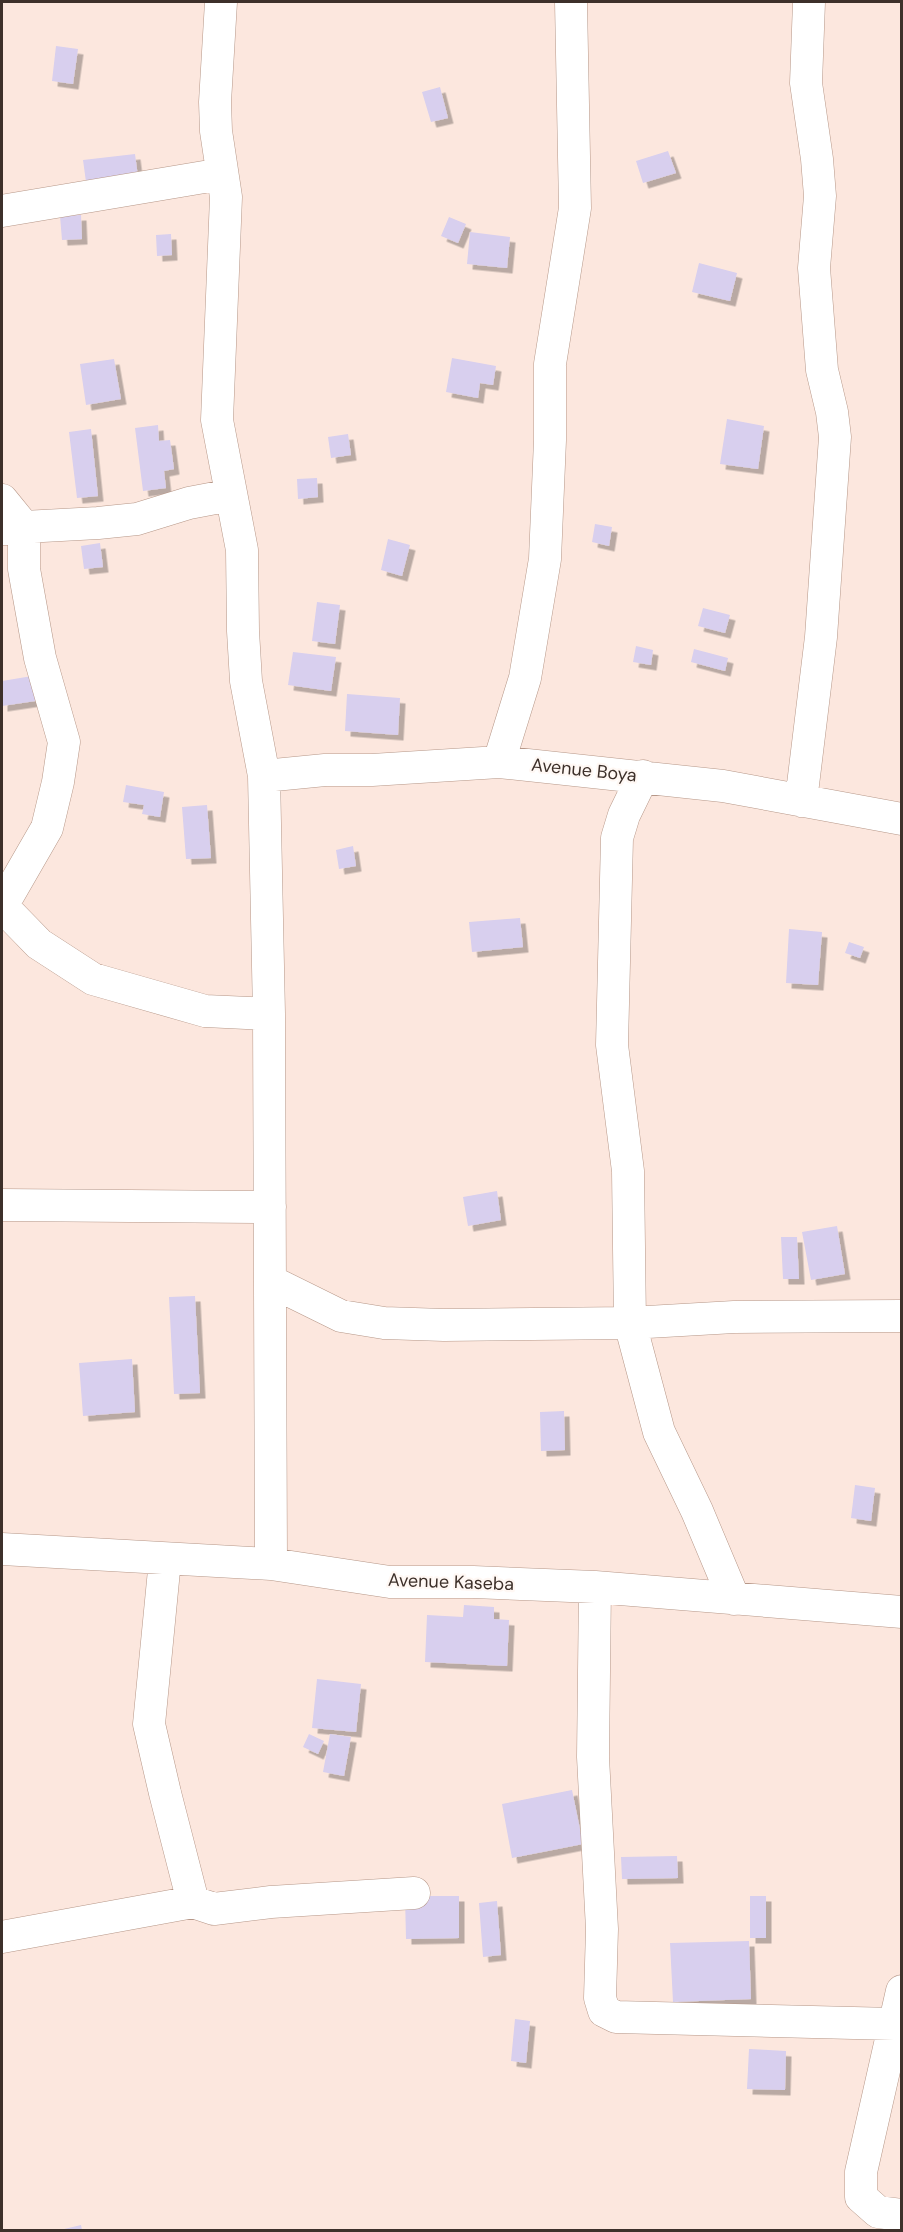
<svg xmlns="http://www.w3.org/2000/svg" width="903" height="2232" font-family="'DM Sans',sans-serif">
  <style>
    .building { fill: #d8cfee; filter: url(#shadow) }
    .lines { fill: none; stroke-linecap: round; stroke-linejoin: round }
    .street-casing { stroke: #b69788; stroke-width: 33 }
    .street { stroke: #fff; stroke-width: 32 }
    .labels { text-anchor: middle; dominant-baseline: central; stroke-width: 4.5; stroke-linejoin: round; paint-order: stroke }
    .street-label { font-size: 18px; fill: #3d302a; stroke: #fff8f4 }
  </style>
  <defs>
    <filter id="shadow"><feDropShadow dx="5.5" dy="5.5" stdDeviation="0" flood-color="#0004"/></filter>
  </defs>
  <rect width="100%" height="100%" fill="#fce7de"/>
  <!-- building -->
  <path class="building" d="M56,46l22,3 -5,35 -21,-3z
    M440,87l8,31 -17,4 -9,-30z
    M668,151l8,22 -33,10 -7,-22z
    M135,154l3,23 -52,5 -3,-22z
    M81,215l1,24 -20,1 -2,-24z
    M449,217l17,7 -8,19 -17,-7z
    M470,232l40,5 -3,31 -40,-4z
    M171,234l1,21 -15,1 -1,-21z
    M699,263l38,10 -7,28 -38,-9z
    M452,358l44,8 -3,19 -13,-2 -2,15 -32,-6z
    M114,359l7,40 -35,6 -6,-41z
    M727,419l37,7 -6,43 -38,-5z
    M158,425l1,16 11,-1 4,29 -10,2 2,17 -23,3 -8,-63z
    M91,429l7,67 -21,2 -8,-66z
    M348,434l3,21 -20,3 -3,-21z
    M317,478l1,19 -20,2 -1,-20z
    M595,524l17,3 -3,19 -17,-4z
    M388,539l22,6 -8,31 -21,-6z
    M100,543l3,24 -19,2 -3,-23z
    M317,602l23,3 -5,39 -23,-3z
    M703,608l27,7 -5,18 -27,-7z
    M636,646l17,4 -2,15 -18,-3z
    M694,649l34,9 -3,13 -34,-9z
    M293,652l43,5 -5,34 -43,-6z
    M38,675l4,25 -40,6v-25z
    M347,694l53,4 -2,37 -53,-4z
    M126,785l38,7 -4,25 -18,-3 2,-9 -21,-3z
    M207,805l4,53 -25,1 -4,-52z
    M353,846l3,20 -17,3 -3,-19z
    M520,918l3,29 -51,5 -3,-30z
    M789,929l33,3 -4,53 -32,-2z
    M849,942l15,5 -4,11 -15,-5z
    M497,1191l4,29 -33,6 -5,-29z
    M837,1226l8,48 -34,6 -9,-48z
    M781,1237h16l2,42h-16z
    M195,1296l5,97 -26,1 -5,-97z
    M132,1359l3,53 -52,4 -4,-53z
    M564,1411l1,39 -24,1 -1,-39z
    M855,1485l20,3 -4,33 -20,-3z
    M464,1605l30,2v12l15,1 -2,46 -82,-4 2,-47 36,2z
    M317,1679l44,5 -5,48 -44,-4z
    M309,1734l15,7 -6,13 -15,-7z
    M330,1734l21,3 -7,39 -21,-4z
    M572,1790l11,54 -71,14 -10,-54z
    M677,1856l1,22 -56,1 -1,-22z
    M405,1896h54v42l-53,1z
    M750,1896h16v42h-16z
    M497,1901l4,54 -18,2 -4,-54z
    M749,1941l2,58 -78,3 -3,-59z
    M515,2019l15,2 -4,42 -15,-2z
    M749,2049l37,2 -1,39 -38,-1z
    M81,2225l1,5h-22z"/>
  <g class="lines">
    <defs>
      <path id="street" d="M221,2l-6,100 1,29 10,66 -9,223 25,130 1,81 3,50 18,95 5,238 2,550
        M2,211l220,-37
        M2,500l22,27 74,-4 39,-4 52,-16 42,-8
        M2,529l22,-2v42l16,89 24,84 -6,40 -11,46 -45,78
        M499,762l26,-84 20,-119 5,-119v-76l25,-156 -4,-206
        M264,776l61,-6h47l127,-8 224,24 179,33
        M643,776l-19,39 -7,23 -5,207 16,126 2,152 29,109 38,79 37,88
        M801,801l20,-164 14,-200 -3,-25 -10,-42 -8,-102 6,-72 -3,-37 -11,-76 3,-81
        M2,906l37,38 54,35 112,32 64,3
        M2,1205l268,2
        M270,1281l71,35 43,7 60,2 186,-2 104,-6 168,-1
        M2,1549l269,15 119,18h83l122,5 307,25
        M165,1560l-16,164 16,69 28,109
        M595,1587l-2,170 9,172 -2,69 4,13 12,6 278,7
        M2,1937l191,-35 21,7 57,-7 143,-9
        M902,1991l-41,181v25l17,15 24,3"/>
    </defs>
    <!-- street casing -->
    <use href="#street" class="street-casing"/>
    <!-- street -->
    <use href="#street" class="street"/>
  </g>
  <g class="labels">
    <!-- street labels -->
    <g class="street-label">
      <text transform="translate(584 770) rotate(6)">Avenue Boya</text>
      <text transform="translate(451 1582) rotate(2)">Avenue Kaseba</text>
    </g>
  </g>
  <!-- border -->
  <rect width="903" height="2232" fill="none" stroke="#3d302a" stroke-width="6"/>
</svg>
